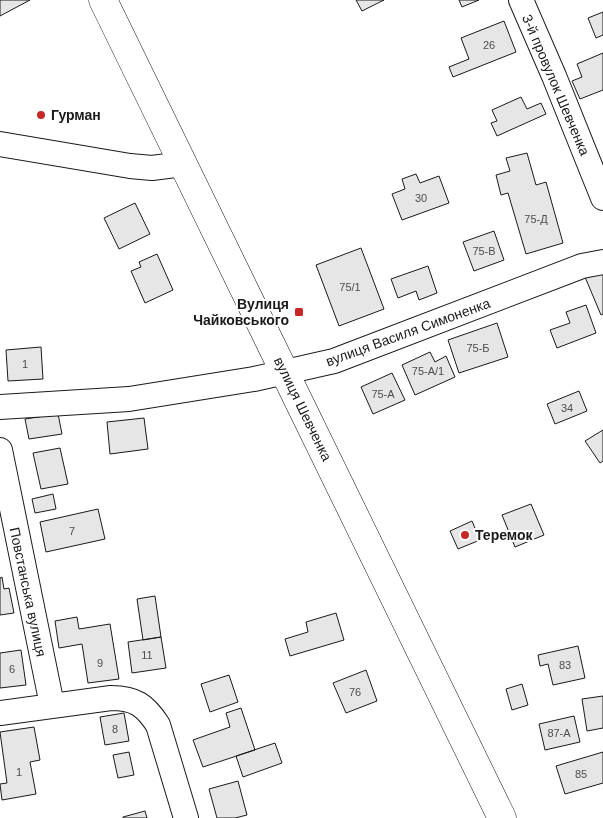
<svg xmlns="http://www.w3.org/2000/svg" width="603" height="818" font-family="Helvetica,sans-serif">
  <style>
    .building { fill: #e6e6e6; stroke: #1a1a1a }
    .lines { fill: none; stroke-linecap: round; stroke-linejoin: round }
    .minor-casing { stroke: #1a1a1a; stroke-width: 26 }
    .major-casing { stroke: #1a1a1a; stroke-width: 29 }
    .minor { stroke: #fff; stroke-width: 24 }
    .major { stroke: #fff; stroke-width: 28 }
    .poi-dot { fill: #c62828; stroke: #fff; stroke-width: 2 }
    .labels { text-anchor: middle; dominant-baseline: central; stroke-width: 4; stroke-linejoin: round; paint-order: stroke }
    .number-label { font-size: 11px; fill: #4d4d4d }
    .street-label { font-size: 14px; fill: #1a1a1a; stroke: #fff }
    .poi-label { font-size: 14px; font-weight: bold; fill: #1a1a1a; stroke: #fff; text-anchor: start }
  </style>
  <rect width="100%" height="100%" fill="#fff"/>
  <!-- building -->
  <path class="building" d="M0,0h30l-30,16z
    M356,0h28l-22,11z
    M459,0h20l-17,7z
    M603,12v23l-7,3 -8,-20z
    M504,21l12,31 -63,25 -4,-10 20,-8 -8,-21z
    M603,53v37l-23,9 -8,-18 10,-4 -5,-13z
    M521,97l6,12 14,-6 5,11 -49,22 -6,-13 6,-2 -5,-11z
    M527,153l9,32 10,-3 17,61 -37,11 -18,-61 -7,2 -5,-20 14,-4 -4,-13z
    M416,174l4,9 19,-7 10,27 -47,17 -10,-26 13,-5 -3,-10z
    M135,203l15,31 -31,15 -15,-31z
    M494,231l10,29 -30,11 -11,-29z
    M361,248l23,61 -45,17 -23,-61z
    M157,254l16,36 -28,13 -14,-32 10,-4 -2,-5z
    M428,266l9,27 -18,7 -3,-9 -18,7 -7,-19z
    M603,270v44l-2,1 -16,-38z
    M586,305l10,28 -39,15 -7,-18 20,-7 -4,-11z
    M497,323l11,34 -49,16 -11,-33z
    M41,347l2,32 -35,2 -2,-31z
    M430,352l5,10 11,-6 9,21 -40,18 -13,-30z
    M392,373l13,27 -32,14 -12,-27z
    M579,391l8,20 -32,13 -8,-20z
    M58,414l4,20 -33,5 -4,-20z
    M144,418l4,31 -38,5 -3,-32z
    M603,430v31l-3,2 -15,-22z
    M60,448l8,36 -27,5 -8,-36z
    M53,494l3,15 -21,4 -3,-14z
    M531,504l13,31 -29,12 -13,-32z
    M98,509l7,30 -59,13 -6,-30z
    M472,521l8,19 -22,9 -8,-18z
    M2,577l2,12 5,-1 5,25 -14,2v-37z
    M155,596l6,41 -18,3 -6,-41z
    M336,613l8,27 -54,16 -5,-17 23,-7 -2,-10z
    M77,617l2,12 31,-5 9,55 -31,4 -6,-39 -23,4 -4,-27z
    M161,637l5,31 -34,5 -4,-31z
    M578,646l7,32 -32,7 -5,-21 -8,2 -2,-11z
    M21,650l5,35 -26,3v-35z
    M366,670l11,31 -31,12 -13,-30z
    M229,675l9,27 -28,10 -9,-28z
    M522,684l6,21 -16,5 -6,-21z
    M603,696v32l-16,3 -5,-32z
    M241,708l14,42 -52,17 -10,-27 37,-13 -4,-14z
    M124,713l5,28 -24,4 -5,-28z
    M574,716l6,26 -35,8 -6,-26z
    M34,727l6,33 -10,2 6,32 -34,6 -2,-16 7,-1 -7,-51z
    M275,743l7,20 -39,14 -7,-21z
    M129,752l5,23 -16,3 -5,-23z
    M603,752v31l-38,11 -9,-28z
    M238,781l9,34 -12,3h-18l-8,-29z
    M145,811l2,7h-24v-1z"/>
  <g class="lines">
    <defs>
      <path id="minor" d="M521,0l33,76 49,122
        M0,144l130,22 22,2 31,-4
        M0,407l129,-8 125,-20 80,-18 248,-95 21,-4
        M0,450l52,255
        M0,713l111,-15c24,0 34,7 47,27l28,93"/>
      <path id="major" d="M103,0l399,818"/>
    </defs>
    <!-- minor casing -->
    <use href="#minor" class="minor-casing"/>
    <!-- major casing -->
    <use href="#major" class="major-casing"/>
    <!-- minor -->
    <use href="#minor" class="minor"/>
    <!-- major -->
    <use href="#major" class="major"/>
  </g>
  <!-- markers -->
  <g class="poi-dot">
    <circle cx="41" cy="115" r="5"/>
    <rect x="294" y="307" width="10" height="10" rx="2.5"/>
    <circle cx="465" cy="535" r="5"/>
  </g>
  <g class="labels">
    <!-- number labels -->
    <g class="number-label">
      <text x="489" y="45">26</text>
      <text x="421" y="198">30</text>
      <text x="536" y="219">75-Д</text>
      <text x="484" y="251">75-В</text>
      <text x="350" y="287">75/1</text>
      <text x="478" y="348">75-Б</text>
      <text x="25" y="364">1</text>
      <text x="428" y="371">75-А/1</text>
      <text x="383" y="394">75-А</text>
      <text x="567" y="408">34</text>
      <text x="72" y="531">7</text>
      <text x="147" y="655">11</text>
      <text x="100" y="663">9</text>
      <text x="565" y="665">83</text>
      <text x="12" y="669">6</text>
      <text x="355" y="692">76</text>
      <text x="115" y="729">8</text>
      <text x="559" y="733">87-А</text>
      <text x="19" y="772">1</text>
      <text x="581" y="774">85</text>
    </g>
    <!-- street labels -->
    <g class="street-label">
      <text transform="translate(556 85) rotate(67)">3-й провулок Шевченка</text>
      <text transform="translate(408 332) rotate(-20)">вулиця Василя Симоненка</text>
      <text transform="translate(303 409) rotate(64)">вулиця Шевченка</text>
      <text transform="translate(28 592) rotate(78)">Повстанська вулиця</text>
    </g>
    <!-- poi labels -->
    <g class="poi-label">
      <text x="51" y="115">Гурман</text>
      <text x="289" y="304" text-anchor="end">Вулиця<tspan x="289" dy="16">Чайковського</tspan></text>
      <text x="475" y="535">Теремок</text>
    </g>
  </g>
</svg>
